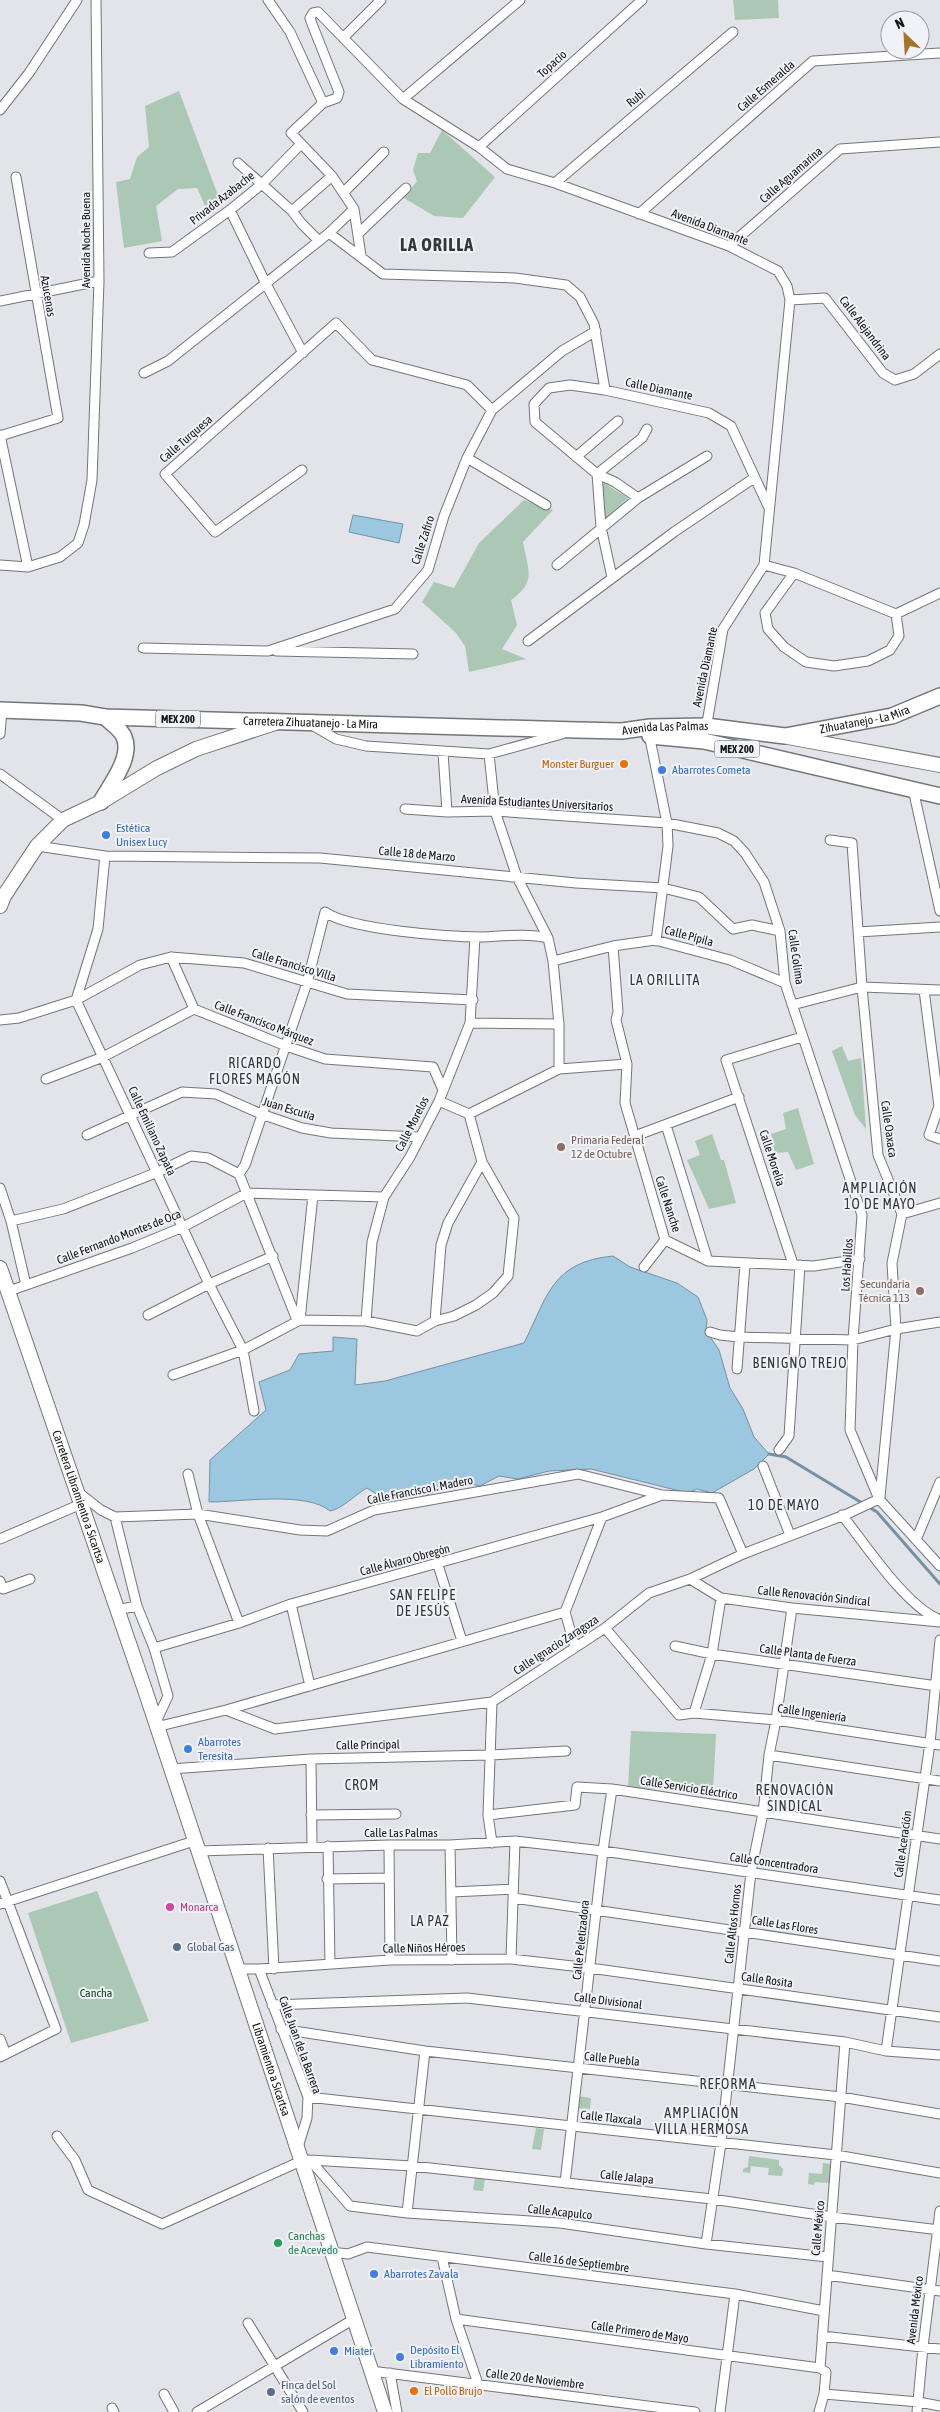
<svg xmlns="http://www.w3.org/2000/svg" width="940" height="2412" font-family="'Asap Condensed',sans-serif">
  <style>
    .green { fill: #aac8b3 }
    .water { fill: #9bc7e0; stroke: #7392a4 }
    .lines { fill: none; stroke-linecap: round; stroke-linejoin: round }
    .stream { stroke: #7392a4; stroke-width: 3 }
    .minor-casing { stroke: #737579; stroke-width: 11 }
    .primary-casing { stroke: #737579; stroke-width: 16 }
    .trunk-casing { stroke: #737579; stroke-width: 18 }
    .minor { stroke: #fff; stroke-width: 9 }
    .primary { stroke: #fff; stroke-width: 14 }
    .trunk { stroke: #fff; stroke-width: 15 }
    .food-dot { fill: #e8710a; stroke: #f0f2f7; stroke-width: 2 }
    .shop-dot { fill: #3f7fe0; stroke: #f0f2f7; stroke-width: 2 }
    .education-dot { fill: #8d6e63; stroke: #f0f2f7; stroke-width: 2 }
    .hotel-dot { fill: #d1479c; stroke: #f0f2f7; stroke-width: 2 }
    .service-dot { fill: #5c6f8a; stroke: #f0f2f7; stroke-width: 2 }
    .leisure-dot { fill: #2e9e5b; stroke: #f0f2f7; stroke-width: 2 }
    .labels { text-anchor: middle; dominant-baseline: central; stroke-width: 4; stroke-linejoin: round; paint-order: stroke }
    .shield { fill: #f0f2f7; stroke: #57575a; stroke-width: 1 }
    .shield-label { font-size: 11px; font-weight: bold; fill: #151517 }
    .street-label { font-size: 12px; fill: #151517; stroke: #f0f2f7 }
    .food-label { font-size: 12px; fill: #c56008; stroke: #f0f2f7; text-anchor: end }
    .shop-label { font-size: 12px; fill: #366cbe; stroke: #f0f2f7; text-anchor: start }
    .education-label { font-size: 12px; fill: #785e54; stroke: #f0f2f7; text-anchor: start }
    .hotel-label { font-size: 12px; fill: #b23c85; stroke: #f0f2f7; text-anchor: start }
    .service-label { font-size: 12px; fill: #4e5e75; stroke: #f0f2f7; text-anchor: start }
    .park-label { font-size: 12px; fill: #124227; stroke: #f0f2f7 }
    .leisure-label { font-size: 12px; fill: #27864d; stroke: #f0f2f7; text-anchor: start }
    .neighbourhood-label { font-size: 14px; letter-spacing: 1px; fill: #34363a; stroke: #f0f2f7 }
    .district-label { font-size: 18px; font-weight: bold; letter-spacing: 1px; fill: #34363a; stroke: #f0f2f7 }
  </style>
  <rect width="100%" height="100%" fill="#e2e4e9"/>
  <!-- green -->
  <path class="green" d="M733,0h45l1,18 -44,2z
    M179,91l40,107 -13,10 -9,-20 -19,1 -22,17 6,35 -38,7 -8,-66 14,-3 7,-22 12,-10 -4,-41z
    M442,130l53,47 -32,41 -29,-2 -30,-18 13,-17 -4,-11 5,-17h12z
    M604,483l24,15 -22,21 -5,-16 2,-12 -2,-5z
    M524,500l29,10 -30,32c5,29 14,39 -12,58l6,25 -15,24 24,10 -57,13 -4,-26 -9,-13 -34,-31 12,-20 20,6 25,-45z
    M842,1046l6,15 13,-3 5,71 -11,-14 -23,-64z
    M798,1108l16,56 -18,6 -8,-18 -13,1 -4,-19 15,-5 -3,-16z
    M712,1134l9,26h3l12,43 -27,6 -22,-49 13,-5 -5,-14z
    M631,1731l85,3 -3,57 -85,-3z
    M97,1891l52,130 -78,22 -43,-130z
    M577,2096l14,2 -1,11 -14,-1z
    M536,2128l8,1 -3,21 -9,-1z
    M749,2156l30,4v5l4,4 -1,7 -14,-1 1,-7 -18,-2 -1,7 -7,-1v-3l5,-2z
    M823,2163l8,1 -2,19 -14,-1 -1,3 -6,-1 1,-11 13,1z
    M475,2177l10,1 -2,13 -10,-1z"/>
  <!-- water -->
  <path class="water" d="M353,515l50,9 -4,19 -50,-11z
    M613,1256l17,11 47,16 21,14 9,23 -1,11 13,19 11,38 13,21 11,28 15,17 -15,15 -42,24 -15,-4 -9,4 -97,-24 -42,2 -31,8 -19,-3 -19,10 -22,-5 -31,14 -23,7 -20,-3 -17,-11c-11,6 -25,21 -37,23 -24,-20 -89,-9 -121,-9l1,-42 56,-50 -7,-28 31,-12 9,-16 34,-3v-14l24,2 -2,46 30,-4 139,-38c24,-48 28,-81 89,-87z"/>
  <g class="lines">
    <!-- stream -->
    <path class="stream" d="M769,1454l17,3 91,55 63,72"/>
    <defs>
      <path id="minor" d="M268,0l22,32 33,71
        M343,38l38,-38
        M403,99l117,-99
        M0,110l29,-37 48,-73
        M479,147l163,-147
        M238,163l54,48 10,13 17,17
        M555,183l178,-151
        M344,192l40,-40
        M230,210l36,74 37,69
        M292,211l40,-35
        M639,214l174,-153 127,-8
        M329,233l54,41 132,4 51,7 14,12 14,27 11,66 104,23 22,13 38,82
        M359,233l47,-45
        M729,246l111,-97 100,-7
        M149,253l23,-1 58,-42 32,-26 39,-40
        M361,256l-7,-47 -22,-33 -41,-43 32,-30 14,-5 2,-6 -27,-68 -2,-6 3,-5 5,-1 85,87 76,48 28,22 48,14 174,63 49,25 9,15 3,14 -26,265 -41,64 -17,100
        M790,300l35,-2 58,75 12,7 19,-6 26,-20
        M0,301l99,-20
        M144,373l24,-12 161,-128 25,-24
        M605,390l-35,-5 -21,3 -15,16 1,18 62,52 4,53 11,50
        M0,435l28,132
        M0,436l58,-18 -42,-241
        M576,457l42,-36
        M467,458l79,47
        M302,470l-87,62 -50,-58 171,-151 36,37 95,25 25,25
        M638,498l-23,-16 -18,-8 45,-36 5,-9
        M0,565l28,2 32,-10 18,-14 6,-18 8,-45 7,-199 -3,-281
        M557,565l81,-67 69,-42
        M764,565l30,8 102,41 44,-21
        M794,573l-29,40 3,16 16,18 22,15 28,4 34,-5 22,-11 9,-14 -3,-22
        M528,641l146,-109 80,-54
        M143,648l125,3 127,-42 33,-39 16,-54 23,-58 25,-48 70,-59 34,-20
        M276,651l137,3
        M312,725l24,14 30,7 123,8 73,-20
        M0,734l2,-24
        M649,734l18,89 1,23 -12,95
        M443,752l4,60
        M0,774l63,46
        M913,789l27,122
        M405,809l42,3 48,-1 172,12 51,10 16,8 11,12 19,29 16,49 5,52 77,232 -9,125 -3,90 29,69 61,67
        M830,840l22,3 10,144 16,168 24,59 -10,49 4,66 -16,168
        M37,846l68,10 215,2 256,25 87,5 36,9 34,32 19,-4 28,6
        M105,856l-7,73 -22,71 133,284 34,66 11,61
        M858,932l82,-5
        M613,946l5,66 -2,8 11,44 -2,39 40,137 43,21 106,5 46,-7
        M171,957l23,52
        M553,961l60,-15 42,-6 75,20 55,23
        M924,990l15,116 -10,29 11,4
        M792,1005l70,-18 78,3
        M0,1020l19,-2 57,-18 64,-35 31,-8 73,6 103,31 126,6
        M470,1023l89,1
        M559,1069l68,-5
        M46,1079l57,-22 91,-48 92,37 39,13 108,8 10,23
        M439,1101l30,13
        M469,1114l90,-45v-45l-6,-63 -5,-23 -31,-61 -22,-66 -6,-57
        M666,1125l42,136
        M87,1135l95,-43 34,2 45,20 41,14 29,5 88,4
        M635,1136l104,-39
        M239,1174l6,-9 62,-182 18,-71c25,18 125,25 158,25 21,-1 45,-4 65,1
        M0,1188l11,33 15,64
        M902,1214l38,-11
        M11,1221l52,-12 95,-37 33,-16 17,2 31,16 58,146
        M793,1264l-67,-204 76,-23
        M644,1267l21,-27
        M9,1291l123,-43 51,-21 64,-34 137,4
        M148,1315l61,-31 64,-28
        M300,1320l13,-125
        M366,1321l6,-79 12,-45 26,-40 29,-56 31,-78 5,-86
        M435,1321l6,-76 7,-22 34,-61
        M710,1332l10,3 19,2 114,3 43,-11 44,-7
        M737,1369l8,-105
        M173,1375l70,-25 57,-30 66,1 51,10 18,-10 19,-5 22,-11 17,-12 15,-17 6,-58 -32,-56 -13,-48
        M779,1450l10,-14 11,-171
        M763,1466l27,69
        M188,1474l10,40 41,109
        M78,1492l23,18 14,7 83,-3 102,16 27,1 47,-21 204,-36 84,21 57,3 24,56
        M842,1515c24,30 62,89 96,104
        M115,1517l22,89
        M0,1539l81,-35
        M916,1540l24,-58
        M438,1565l24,76
        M690,1579l31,19 71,10 148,14
        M0,1581l3,8 27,-10
        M291,1604l19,82
        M116,1610l21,-4 17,42 14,48 -13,28
        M565,1612l10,35
        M605,1628l74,87 15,-2 82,7 164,25
        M675,1646l37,8 225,32
        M154,1648l85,-25 52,-19 311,-87 60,-22
        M492,1702l-4,113 4,28
        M226,1710l49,19 217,-27 113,-74 44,-35 41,-14 53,-25 104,-40 32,-15
        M694,1713l18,-59 9,-56
        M156,1727l70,-17 339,-98 37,-95
        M769,1755l171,26
        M311,1759l1,88
        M170,1769l141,-10 179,-4 76,-4
        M311,1815l85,-1
        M488,1815l87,-10 2,-18 35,2 328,50
        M389,1845l1,115
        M450,1845l2,115
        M328,1846l2,118
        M268,1848l6,121
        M198,1851l191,-6h61l65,-4 88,10 337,49
        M327,1879l61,-1
        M0,1881l56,148 -56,28
        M452,1892l61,-3
        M514,1898l426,63
        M0,1904l194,-63
        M511,1959l4,-118
        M238,1969h21l49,128 -1,21 -9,29
        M259,1969l131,-9 121,-1 79,9 350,49
        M272,2005l195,-7 378,44 41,9 54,4
        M281,2029l144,22 416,46 99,17
        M0,2039l6,15
        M886,2051l44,-308 10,-103
        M308,2097l528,58 104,18
        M57,2136l18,24 13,30 74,34 139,-63 9,-1 102,6 300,33 120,18 108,13
        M310,2160l40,46 57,7 153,10 146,21 122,13
        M565,2183l38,-332 9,-62
        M407,2213l18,-162
        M706,2244l15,-101 30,-271 12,-59 6,-58 7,-35 16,-112
        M331,2252l17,2 19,-7 368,47 89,17
        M442,2257l14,62 22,65
        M827,2275l113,16
        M456,2319l364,49
        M248,2323l55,89
        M822,2336l118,13
        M371,2371l324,41
        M390,2373l7,39
        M164,2394l10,18
        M824,2394l95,8 21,4
        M112,2408l2,4
        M197,2412l157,-93
        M720,2412l15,-118
        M819,2412l5,-18 2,-22 -6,-4 25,-326
        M917,2412l6,-65 17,-136"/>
      <g id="primary">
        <path d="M788,737l152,28"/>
        <path d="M0,906l4,-10 33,-50 26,-26 38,-18 56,-34 39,-19 79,-26"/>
        <path id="s1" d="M0,1268l145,422 240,722"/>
      </g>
      <g id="trunk">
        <path id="s2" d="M0,710l81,3 24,4 472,13 45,1 28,-4 56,-1 79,10 107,-20 48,-20"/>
        <path d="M650,736l54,5 236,55"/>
        <path d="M101,802c9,-17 32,-45 23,-65 -3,-8 -13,-14 -19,-20"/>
      </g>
    </defs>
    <!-- minor casing -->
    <use href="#minor" class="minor-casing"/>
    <!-- primary casing -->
    <use href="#primary" class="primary-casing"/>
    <!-- trunk casing -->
    <use href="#trunk" class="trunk-casing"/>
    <!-- minor -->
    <use href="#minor" class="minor"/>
    <!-- primary -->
    <use href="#primary" class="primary"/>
    <!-- trunk -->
    <use href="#trunk" class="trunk"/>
  </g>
  <!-- markers -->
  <g class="food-dot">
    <circle cx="624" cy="764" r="5"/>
    <circle cx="414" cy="2391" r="5"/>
  </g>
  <g class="shop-dot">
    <circle cx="662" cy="770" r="5"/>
    <circle cx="106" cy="835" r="5"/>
    <circle cx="188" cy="1749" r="5"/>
    <circle cx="374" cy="2274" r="5"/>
    <circle cx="334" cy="2351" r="5"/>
    <circle cx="400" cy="2357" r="5"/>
  </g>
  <g class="education-dot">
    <circle cx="561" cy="1147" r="5"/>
    <circle cx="920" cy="1291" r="5"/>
  </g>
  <circle class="hotel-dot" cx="170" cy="1907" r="5"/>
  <g class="service-dot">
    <circle cx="177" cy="1947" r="5"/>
    <circle cx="271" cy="2392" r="5"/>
  </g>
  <circle class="leisure-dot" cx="278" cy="2243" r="5"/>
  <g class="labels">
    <!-- shield labels -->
    <g class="shield">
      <rect x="155.5" y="710.5" width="45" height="17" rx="4"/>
      <rect x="714.5" y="740.5" width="45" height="17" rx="4"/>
    </g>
    <g class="shield-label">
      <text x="178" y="719">MEX 200</text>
      <text x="737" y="749">MEX 200</text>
    </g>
    <!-- street labels -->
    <g class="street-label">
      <text transform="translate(552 64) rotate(-42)">Topacio</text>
      <text transform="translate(766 86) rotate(-41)">Calle Esmeralda</text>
      <text transform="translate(636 98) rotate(-40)">Rubí</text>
      <text transform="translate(791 175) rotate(-41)">Calle Aguamarina</text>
      <text transform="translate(222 198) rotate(-38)">Privada Azabache</text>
      <text transform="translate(710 227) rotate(21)">Avenida Diamante</text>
      <text transform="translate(86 240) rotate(-90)">Avenida Noche Buena</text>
      <text transform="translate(48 296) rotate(80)">Azucenas</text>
      <text transform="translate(865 328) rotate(53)">Calle Alejandrina</text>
      <text transform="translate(659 389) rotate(12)">Calle Diamante</text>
      <text transform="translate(186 439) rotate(-41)">Calle Turquesa</text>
      <text transform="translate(423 540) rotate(-72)">Calle Zafiro</text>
      <text transform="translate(705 667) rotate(-78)">Avenida Diamante</text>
      <text stroke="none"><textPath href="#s2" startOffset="868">Zihuatanejo - La Mira</textPath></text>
      <text stroke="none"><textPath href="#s2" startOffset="311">Carretera Zihuatanejo - La Mira</textPath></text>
      <text stroke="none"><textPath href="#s2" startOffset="666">Avenida Las Palmas</textPath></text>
      <text transform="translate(537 803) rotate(3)">Avenida Estudiantes Universitarios</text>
      <text transform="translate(417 854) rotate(5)">Calle 18 de Marzo</text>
      <text transform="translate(689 936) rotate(15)">Calle Pípila</text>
      <text transform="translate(796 957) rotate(82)">Calle Colima</text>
      <text transform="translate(294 965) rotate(17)">Calle Francisco Villa</text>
      <text transform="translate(264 1023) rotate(21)">Calle Francisco Márquez</text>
      <text transform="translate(289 1109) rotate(17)">Juan Escutia</text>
      <text transform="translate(412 1124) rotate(-63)">Calle Morelos</text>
      <text transform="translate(889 1129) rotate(82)">Calle Oaxaca</text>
      <text transform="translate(152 1131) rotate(65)">Calle Emiliano Zapata</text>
      <text transform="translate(772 1158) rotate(72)">Calle Morelia</text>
      <text transform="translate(668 1204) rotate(72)">Calle Nanche</text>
      <text transform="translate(119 1237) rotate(-21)">Calle Fernando Montes de Oca</text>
      <text transform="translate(847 1265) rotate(-86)">Los Habillos</text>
      <text transform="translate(420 1490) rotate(-11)">Calle Francisco I. Madero</text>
      <text stroke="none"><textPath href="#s1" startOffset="242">Carretera Libramiento a Sicartsa</textPath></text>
      <text transform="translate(405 1560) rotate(-15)">Calle Álvaro Obregón</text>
      <text transform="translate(814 1596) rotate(6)">Calle Renovación Sindical</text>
      <text transform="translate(556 1645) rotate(-33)">Calle Ignacio Zaragoza</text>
      <text transform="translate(808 1655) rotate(8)">Calle Planta de Fuerza</text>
      <text transform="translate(812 1713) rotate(8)">Calle Ingeniería</text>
      <text transform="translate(368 1745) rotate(-1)">Calle Principal</text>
      <text transform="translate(689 1788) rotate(9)">Calle Servicio Eléctrico</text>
      <text x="401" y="1833">Calle Las Palmas</text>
      <text transform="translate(903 1844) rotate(-82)">Calle Aceración</text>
      <text transform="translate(774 1863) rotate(8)">Calle Concentradora</text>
      <text transform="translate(733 1924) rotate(-84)">Calle Altos Hornos</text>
      <text transform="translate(785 1925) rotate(9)">Calle Las Flores</text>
      <text transform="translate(581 1940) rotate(-84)">Calle Peletizadora</text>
      <text transform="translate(424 1948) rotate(-1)">Calle Niños Héroes</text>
      <text transform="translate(767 1980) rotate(8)">Calle Rosita</text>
      <text transform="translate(608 2001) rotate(7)">Calle Divisional</text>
      <text transform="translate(300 2045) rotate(70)">Calle Juan de la Barrera</text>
      <text transform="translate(612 2059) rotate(6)">Calle Puebla</text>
      <text stroke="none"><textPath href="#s1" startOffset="846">Libramiento a Sicartsa</textPath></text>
      <text transform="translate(611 2118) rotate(6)">Calle Tlaxcala</text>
      <text transform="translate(627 2177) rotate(6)">Calle Jalapa</text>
      <text transform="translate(560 2212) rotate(6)">Calle Acapulco</text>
      <text transform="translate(818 2228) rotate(-85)">Calle México</text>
      <text transform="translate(579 2262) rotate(7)">Calle 16 de Septiembre</text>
      <text transform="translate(915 2310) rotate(-83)">Avenida México</text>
      <text transform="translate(640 2332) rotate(8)">Calle Primero de Mayo</text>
      <text transform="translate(535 2379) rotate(7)">Calle 20 de Noviembre</text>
    </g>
    <!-- food labels -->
    <g class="food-label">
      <text x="614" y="764">Monster Burguer</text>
      <text x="424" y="2391" text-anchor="start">El Pollo Brujo</text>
    </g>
    <!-- shop labels -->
    <g class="shop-label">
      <text x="672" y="770">Abarrotes Cometa</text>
      <text x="116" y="828">Estética<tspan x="116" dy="14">Unisex Lucy</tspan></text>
      <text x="198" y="1742">Abarrotes<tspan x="198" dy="14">Teresita</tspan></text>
      <text x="384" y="2274">Abarrotes Zavala</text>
      <text x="410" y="2350">Depósito El<tspan x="410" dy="14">Libramiento</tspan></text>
      <text x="344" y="2351">Miater</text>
    </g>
    <!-- education labels -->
    <g class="education-label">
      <text x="571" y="1140">Primaria Federal<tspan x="571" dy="14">12 de Octubre</tspan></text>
      <text x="910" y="1284" text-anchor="end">Secundaria<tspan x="910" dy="14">Técnica 113</tspan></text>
    </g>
    <!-- hotel labels -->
    <g class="hotel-label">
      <text x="180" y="1907">Monarca</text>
    </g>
    <!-- service labels -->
    <g class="service-label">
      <text x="187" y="1947">Global Gas</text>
      <text x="281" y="2385">Finca del Sol<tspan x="281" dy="14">salón de eventos</tspan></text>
    </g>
    <!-- park labels -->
    <g class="park-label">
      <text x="96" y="1993">Cancha</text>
    </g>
    <!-- leisure labels -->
    <g class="leisure-label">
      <text x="288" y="2236">Canchas<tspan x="288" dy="14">de Acevedo</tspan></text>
    </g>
    <!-- neighbourhood labels -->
    <g class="neighbourhood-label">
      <text x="665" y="980">LA ORILLITA</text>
      <text x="255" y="1063">RICARDO<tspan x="255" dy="16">FLORES MAGÓN</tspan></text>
      <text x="880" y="1188">AMPLIACIÓN<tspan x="880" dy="16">1O DE MAYO</tspan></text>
      <text x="800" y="1363">BENIGNO TREJO</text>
      <text x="784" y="1505">1O DE MAYO</text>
      <text x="423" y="1595">SAN FELIPE<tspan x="423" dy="16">DE JESÚS</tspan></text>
      <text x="362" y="1785">CROM</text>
      <text x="795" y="1790">RENOVACIÓN<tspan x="795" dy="16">SINDICAL</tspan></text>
      <text x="430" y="1921">LA PAZ</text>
      <text x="728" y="2084">REFORMA</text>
      <text x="702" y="2113">AMPLIACIÓN<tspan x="702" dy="16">VILLA HERMOSA</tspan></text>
    </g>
    <!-- district labels -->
    <g class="district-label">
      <text x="437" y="244">LA ORILLA</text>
    </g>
  </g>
  <!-- north arrow -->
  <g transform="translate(905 35) rotate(335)"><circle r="24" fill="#f0f2f7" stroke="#989a9d"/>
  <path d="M0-4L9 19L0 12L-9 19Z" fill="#a57229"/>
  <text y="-8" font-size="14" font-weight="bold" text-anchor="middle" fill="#151517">N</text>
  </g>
</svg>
